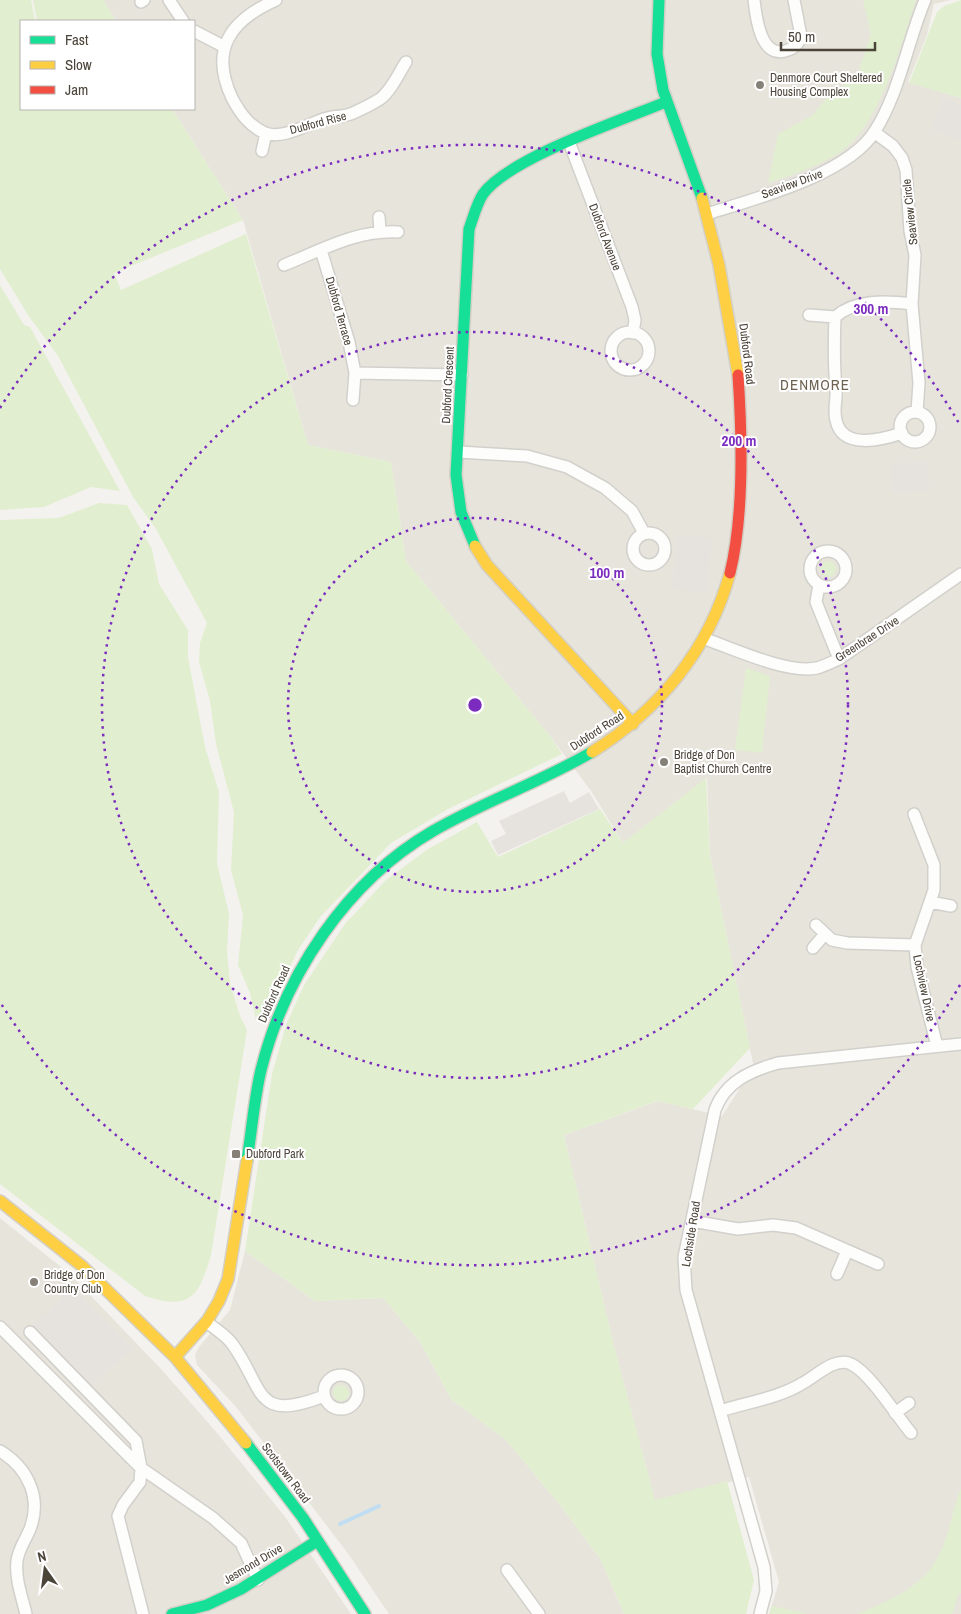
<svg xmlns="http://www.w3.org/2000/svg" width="961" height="1614" font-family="'Archivo Narrow',sans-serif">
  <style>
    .residential { fill: #e7e4dc }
    .green { fill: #e1eecf }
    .parking { fill: #e6e3df }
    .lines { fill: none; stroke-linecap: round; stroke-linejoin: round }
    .stream { stroke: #c0ddf1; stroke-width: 4 }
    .street-casing { stroke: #d2d0cb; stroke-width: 14 }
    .fast-casing { stroke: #d3cfc5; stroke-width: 14 }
    .slow-casing { stroke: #d3cfc5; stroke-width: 14 }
    .jam-casing { stroke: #d3cfc5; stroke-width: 14 }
    .street { stroke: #fdfdfc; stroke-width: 11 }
    .fast { stroke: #16e098; stroke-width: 11 }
    .slow { stroke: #ffcf43; stroke-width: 11 }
    .jam { stroke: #f24e42; stroke-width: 11 }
    .ring { fill: none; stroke: #7b2cbf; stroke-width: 2.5; stroke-dasharray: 2.5 5 }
    .poi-dot { fill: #868178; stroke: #fff; stroke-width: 2 }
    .labels { text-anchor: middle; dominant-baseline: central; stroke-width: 4; stroke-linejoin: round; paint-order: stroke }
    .poi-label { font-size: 12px; fill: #4b4439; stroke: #fff; text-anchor: start }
    .street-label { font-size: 12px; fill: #4b4439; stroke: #fff }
    .quarter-label { font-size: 15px; letter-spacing: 1px; fill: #6e6250; stroke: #fff }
    .centre { fill: #7b2cbf; stroke: #fff; stroke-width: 2.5 }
    .ring-label { font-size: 15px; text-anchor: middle; font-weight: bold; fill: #7b2cbf; stroke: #fff; stroke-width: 4; stroke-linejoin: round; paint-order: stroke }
  </style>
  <rect width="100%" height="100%" fill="#f4f2ee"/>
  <!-- residential -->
  <path class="residential" d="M103,0h848l-17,4 -7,31 -19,47 53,16v1516h-192l10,-32 -30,-105 -94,24 -41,-155 -50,-211 94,-34 64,15 20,-31 14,-7 -46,-223 -3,-77 -84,65 -32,-52 -41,-55 -144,-175 -15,-99 -83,-17 -65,-225 -71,-111h22v-88h-78z
    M0,1218l71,57 91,95 56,64 68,84 65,96h-351z
    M245,1251l70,50 68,-3 37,44 31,57 54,40 56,67 40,54 23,54h-235l-40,-59 -112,-147 -40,-43 -2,-10 4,-8 31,-37z"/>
  <!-- green -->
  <path class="green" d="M0,0h31l4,21h-14v88h151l71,111 -129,53 7,17 125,-56 62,211 83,17 15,99 144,175 12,18 -114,55 -57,34 -70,73 -23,34 -34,71 -8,-1 -6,-27 -12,-28 5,-50 -12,-45 3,-58 -18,-68 -6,-43 -11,-39 1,-19 7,-20 -51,-94 -23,-32 -75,-141 -30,-41 -28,-46z
    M33,0h70l13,21h-79z
    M863,0h53c-16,46 -35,125 -77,153 -22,14 -47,22 -71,30l10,-49 35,-19 11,-14 34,-28 13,-39z
    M961,0v98l-52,-15 28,-71 7,-6z
    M0,285l24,40 6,2 90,164 -29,-4 -47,20 -44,3z
    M99,503l28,2 25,44 7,35 29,46v27l17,90 14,45 -2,71 12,51 -2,37 3,32 10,33 7,14 -36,225c-12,42 -21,56 -66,41l-145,-112v-664l59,-2z
    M820 569a8 8 0 1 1 16 0a8 8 0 1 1-16 0Z
    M746,668l24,8 -8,77 -27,-3z
    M706,778l4,77 40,193 -57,61 -36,-8 -93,34 50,211 41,154 72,-19 27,99 -8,34h-122l-23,-54 -40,-54 -56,-67 -54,-40 -31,-57 -37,-44 -68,3 -70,-50 27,-177 14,-49 18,-40 41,-61 41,-44 42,-31 49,-27 21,35 102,-48 23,34z
    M333 1393a8 8 0 1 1 16 0a8 8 0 1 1-16 0Z
    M961,1488v105h-2l-7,21h-95c34,-14 68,-27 84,-63 9,-20 12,-43 20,-63z
    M772,1606l36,8h-39z"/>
  <!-- parking -->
  <path class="parking" d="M943,98l18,7v35l-29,-10z
    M927,462l2,28 -37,3 -2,-29z
    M676,536l36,2 -5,54 -35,-3z
    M564,791l6,12 19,-11 10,17 -101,46 -7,-14 15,-7 -7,-13z
    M72,1288l62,61 -45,37 -58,-60z"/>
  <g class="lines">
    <!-- stream -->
    <path class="stream" d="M340,1524l39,-18"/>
    <defs>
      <path id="street" d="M169,0l14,21
        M276,0c-45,20 -67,49 -44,98 8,15 17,28 33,35 19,7 44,-10 62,-15 8,-2 18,-1 26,-5 9,-4 19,-9 27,-14 11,-8 19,-26 26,-37
        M754,0c2,18 7,61 34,50 7,-2 11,-7 13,-14l-7,-36
        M141,2l3,-2
        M194,31l29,15
        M874,132l19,14 9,12 4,12 4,61 5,24 -3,49 7,79 -2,29
        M569,142l63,165 3,13 -2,13
        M262,151l4,-18
        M707,214c47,-15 141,-39 168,-83 25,-40 32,-88 50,-131
        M379,217l1,14
        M321,250l28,92 6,31 -2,27
        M284,265c38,-15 71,-35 114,-33
        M809,315l26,2c20,-18 51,-16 77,-13
        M835,317c-1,24 -1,49 1,73 1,11 -3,19 0,30 6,30 45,20 66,13
        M611 351a19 19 0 1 1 38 0a19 19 0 1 1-38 0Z
        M355,373l107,2
        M900 427a15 15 0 1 1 30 0a15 15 0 1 1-30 0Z
        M458,452l69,4 40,11 38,21 27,23 12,22
        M633 549a16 16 0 1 1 32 0a16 16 0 1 1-32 0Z
        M810 569a18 18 0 1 1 36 0a18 18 0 1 1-36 0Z
        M819,585l-3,17 23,57
        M705,639c30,10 82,35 112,29 7,-2 15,-6 22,-9l122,-85
        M914,814l20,51v25l-19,55 2,22 20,79
        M930,902l21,4
        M816,925l16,15 15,3 68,2
        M813,948l12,-14
        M692,1221l46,8 35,-4 23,3 82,36
        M837,1274l10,-23
        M207,1322c9,8 19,13 26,23 32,45 21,78 91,51
        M0,1327l141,141 72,50 28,25 17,37
        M30,1332l106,109 5,27 -1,14 -17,23 -5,11 25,98
        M324 1392a17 17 0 1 1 34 0a17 17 0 1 1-34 0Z
        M720,1411c28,-9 59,-13 83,-28 13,-7 33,-27 48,-19 19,9 45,51 60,69
        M895,1413l14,-10
        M0,1451c28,17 42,47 30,78 -4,10 -12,21 -13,32 -2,18 5,36 9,53
        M507,1570l32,44
        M760,1614l6,-23 -2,-24 -78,-277 -2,-33 31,-147c10,-28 35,-39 63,-47l183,-19"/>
      <path id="fast" d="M659,0l-2,54 6,36 39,108
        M475,546l-14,-34 -5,-37 13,-246c4,-11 8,-26 14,-35 26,-36 139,-74 183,-92
        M247,1160c5,-30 7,-61 14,-90 24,-96 86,-189 172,-239 52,-30 108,-49 159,-79
        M246,1443l57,75 62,96
        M172,1614l35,-9 34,-16 76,-48"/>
      <path id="slow" d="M702,198l17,67 19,110
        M475,546l12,19 146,159
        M592,752c67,-42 117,-102 138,-179
        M0,1201l82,65 93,91 71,86
        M175,1357l32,-36 12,-20 9,-22 19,-119"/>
      <path id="jam" d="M730,573c14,-57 12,-139 8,-198"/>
    </defs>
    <!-- street casing -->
    <use href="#street" class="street-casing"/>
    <!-- fast casing -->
    <use href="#fast" class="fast-casing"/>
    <!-- slow casing -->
    <use href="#slow" class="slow-casing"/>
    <!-- jam casing -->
    <use href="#jam" class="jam-casing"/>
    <!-- street -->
    <use href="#street" class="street"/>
    <!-- fast -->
    <use href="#fast" class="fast"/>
    <!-- slow -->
    <use href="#slow" class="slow"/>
    <!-- jam -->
    <use href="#jam" class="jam"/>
  </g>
  <!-- distance rings -->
  <g class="ring">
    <circle cx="475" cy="705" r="187"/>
    <circle cx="475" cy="705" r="373"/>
    <path d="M960 985A560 560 0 0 1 0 1002M0 408A560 560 0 0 1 960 425"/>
  </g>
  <!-- markers -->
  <g class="poi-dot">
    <circle cx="760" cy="85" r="5"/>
    <circle cx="664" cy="762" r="5"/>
    <rect x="231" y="1149" width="10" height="10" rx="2.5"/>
    <circle cx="34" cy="1282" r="5"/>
  </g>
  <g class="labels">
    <!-- poi labels -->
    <g class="poi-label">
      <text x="770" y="78">Denmore Court Sheltered<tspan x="770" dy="14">Housing Complex</tspan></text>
      <text x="674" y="755">Bridge of Don<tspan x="674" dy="14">Baptist Church Centre</tspan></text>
      <text x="246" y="1154">Dubford Park</text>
      <text x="44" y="1275">Bridge of Don<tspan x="44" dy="14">Country Club</tspan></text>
    </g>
    <!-- street labels -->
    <g class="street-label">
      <text transform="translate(318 123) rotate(-15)">Dubford Rise</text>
      <text transform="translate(792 184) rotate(-20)">Seaview Drive</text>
      <text transform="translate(910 212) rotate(-96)">Seaview Circle</text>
      <text transform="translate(605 237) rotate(69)">Dubford Avenue</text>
      <text transform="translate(339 311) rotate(74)">Dubford Terrace</text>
      <text transform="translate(747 354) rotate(83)">Dubford Road</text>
      <text transform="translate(448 385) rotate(-87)">Dubford Crescent</text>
      <text transform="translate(867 639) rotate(-33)">Greenbrae Drive</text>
      <text transform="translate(597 731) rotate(-33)">Dubford Road</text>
      <text transform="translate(924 988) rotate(78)">Lochview Drive</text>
      <text transform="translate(274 994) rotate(-66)">Dubford Road</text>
      <text transform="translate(691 1234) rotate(-81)">Lochside Road</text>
      <text transform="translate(286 1473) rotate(53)">Scotstown Road</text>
      <text transform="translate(253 1564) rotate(-31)">Jesmond Drive</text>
    </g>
    <!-- quarter labels -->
    <g class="quarter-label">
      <text x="815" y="384">DENMORE</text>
    </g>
  </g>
  <circle cx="475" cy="705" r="8" class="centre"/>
  <g class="ring-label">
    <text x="871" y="314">300 m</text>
    <text x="739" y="446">200 m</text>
    <text x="607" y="578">100 m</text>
  </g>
  <!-- legend -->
  <rect x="20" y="20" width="175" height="90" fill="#ffffff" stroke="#b7b4b0"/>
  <rect x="30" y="36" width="25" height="8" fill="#16e098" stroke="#b7b4b0"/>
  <text x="65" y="45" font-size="15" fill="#4b4439">Fast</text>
  <rect x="30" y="61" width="25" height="8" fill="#ffcf43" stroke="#b7b4b0"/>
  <text x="65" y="70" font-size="15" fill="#4b4439">Slow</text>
  <rect x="30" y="86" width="25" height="8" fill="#f24e42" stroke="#b7b4b0"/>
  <text x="65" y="95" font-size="15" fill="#4b4439">Jam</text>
  <!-- north arrow -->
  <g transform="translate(45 1569) rotate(346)" stroke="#ffffff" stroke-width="4" paint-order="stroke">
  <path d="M0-4L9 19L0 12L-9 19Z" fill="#4b4439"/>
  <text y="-8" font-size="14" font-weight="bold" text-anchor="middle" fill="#4b4439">N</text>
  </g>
  <!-- scale -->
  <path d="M781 42v8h94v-8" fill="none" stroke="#4b4439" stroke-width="2.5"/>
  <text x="788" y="42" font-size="15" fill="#4b4439" stroke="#ffffff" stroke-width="4" paint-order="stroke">50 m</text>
</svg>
